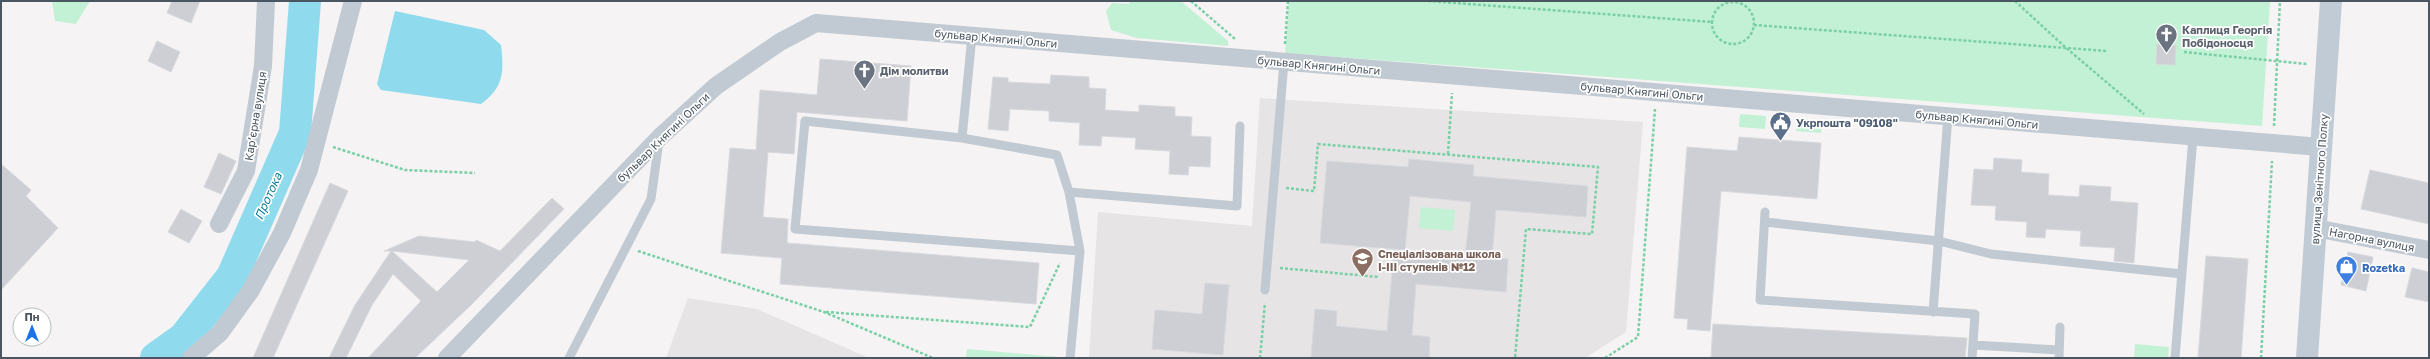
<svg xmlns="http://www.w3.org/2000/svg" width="2430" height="359" font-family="'Golos Text',sans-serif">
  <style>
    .education { fill: #e6e4e5 }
    .green { fill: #c3f1d5 }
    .water { fill: #90daee }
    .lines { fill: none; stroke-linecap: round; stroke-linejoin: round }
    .river { stroke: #90daee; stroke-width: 32 }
    .building { fill: #cdcfd5; stroke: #d7d9de; fill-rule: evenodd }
    .path { stroke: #7ad0a6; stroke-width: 2.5; stroke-dasharray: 3 2; stroke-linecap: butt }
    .lane { stroke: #c1cad2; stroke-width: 9 }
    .street { stroke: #c1cad2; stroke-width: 18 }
    .secondary { stroke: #c1cbd6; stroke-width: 22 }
    .labels { text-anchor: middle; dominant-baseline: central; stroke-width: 3.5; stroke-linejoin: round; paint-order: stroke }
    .worship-label { font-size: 11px; font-weight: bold; fill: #5b616d; stroke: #fff; text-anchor: start }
    .street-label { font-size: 11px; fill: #4a5661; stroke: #fff }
    .service-label { font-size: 11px; font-weight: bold; fill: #4e5e75; stroke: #fff; text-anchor: start }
    .education-label { font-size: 11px; font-weight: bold; fill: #785e54; stroke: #fff; text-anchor: start }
    .shop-label { font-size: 11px; font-weight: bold; fill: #366cbe; stroke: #fff; text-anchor: start }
    .water-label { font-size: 12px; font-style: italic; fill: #0c7c9b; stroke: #fff }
  </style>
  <rect width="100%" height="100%" fill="#f5f3f3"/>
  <!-- education -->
  <path class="education" d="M1260,98l383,24 -17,210 -41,26h-496l9,-146 154,14z
    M688,298l69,11 112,49h-203z"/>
  <!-- green -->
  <path class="green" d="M52,1h38l-14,23 -21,-3z
    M1130,1h51l47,40v5l-91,-8 -26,-8 -5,-19 6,-8 17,1z
    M1289,1h981l-8,125 -977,-73z
    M1740,114l26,2 -1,13 -26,-2z
    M1797,118l25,3 -1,12 -25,-2z
    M1421,207l34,3 -2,21 -34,-3z
    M2135,344l34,3 -1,11h-34z
    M967,349l93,8v1h-94z"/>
  <!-- water -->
  <path class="water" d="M395,11l89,19 17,15c3,27 3,42 -20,59l-100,-14 -4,-6z"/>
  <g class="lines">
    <!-- river -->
    <path class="river" d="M156,358l28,-20 48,-61 63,-144 10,-132"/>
  </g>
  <!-- building -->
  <path class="building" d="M172,1h28l-9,22 -24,-10z
    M157,41l23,11 -9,20 -23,-11z
    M2157,44l19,1 -1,20 -19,-1z
    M820,59l91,7 -4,55 -110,-9 -3,42 -26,-2 -5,65 25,2 -1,24 252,20 -3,41 -256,-20 2,-26 -61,-5 9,-105 26,2 4,-60 57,5z
    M1051,75l38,2v11l17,1 -1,21 34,2v-7l36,2v9l17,1 -1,19 20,1 -1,30 -21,-1 -1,9 -19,-1 1,-23 -35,-2 1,-11 -34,-2 -1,10 -22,-1 1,-22 -31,-2v-10l-39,-2 -2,22 -20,-2 5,-52 15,1v4l42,2z
    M1739,137l82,6 -4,56 -96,-8 -11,140 -23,-2 1,-10 -14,-1 13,-171 50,4z
    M219,153l17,8 -15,33 -17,-7z
    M1994,158l28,2 -1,12 28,2 -1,21 31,2 1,-12 31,2 -1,14 28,2 -4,60 -20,-2 1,-13 -35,-2 1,-15 -35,-2 -1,9 -19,-1 1,-15 -32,-2 1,-14 -25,-1 3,-36 19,1z
    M1409,159l65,6 -1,11 115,10 -2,31 -90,-7 -4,48 16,1 -2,33 -90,-8 -4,51 18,2 -1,21h-118l4,-49 22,2 -1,15 51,5 7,-81 71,7 6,-55 -61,-6 -5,54 -85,-7 7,-82 81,6z
    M1,164l30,26 -5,6 32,32 -57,62z
    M2370,170l59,13v41l-68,-15z
    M330,183l18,8 -75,167h-20z
    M552,198l12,11 -92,95 -57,54h-47l53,-57 -28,-27 -21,31 -26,53h-17l26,-53 36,-54h-7l35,-15 56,6 1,-2 24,11zM392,251l77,9 -32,32z
    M181,209l21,12 -13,22 -21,-11z
    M2348,252l25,5 -7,34 -25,-6z
    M2206,256l42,3 -7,99h-43z
    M2412,268l17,4v30l-24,-5z
    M1205,283l24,2 -6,70 -71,-6 3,-39 47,4z
    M1713,324l254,14 -2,20h-254z"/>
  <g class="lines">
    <!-- path -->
    <path class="path" d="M1191,1l44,38
      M1428,1l284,21
      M2015,1l50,46 79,67
      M1712 23a21 21 0 1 1 42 0a21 21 0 1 1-42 0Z
      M1754,25l353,26
      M1285,44l3,-43
      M2184,52l123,12
      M2274,126l6,-125
      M1782,128v-9
      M333,147l72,23 70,3
      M1448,154l4,-61
      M1286,188l28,3 4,-47 280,23 -6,67 -66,-5 -11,129
      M638,251l186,61 109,46
      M1280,268l99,9
      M826,312l204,15 30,-64
      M1260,358l5,-55
      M1605,358l33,-21 17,-228
      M2261,358l11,-197"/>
    <!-- lane -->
    <path class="lane" d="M962,138l10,-102
      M1069,192l168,14 3,-80
      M1765,212l-5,88 215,14 -3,44
      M1765,222l174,19 52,13 191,20
      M1265,290l19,-228
      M1933,312l15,-196
      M1973,345l86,5
      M569,358l82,-159 8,-58
      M1070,358l10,-107 -11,-59 -12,-37 -95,-17 -157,-17 -10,108 285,22
      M2059,358l1,-31
      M2175,358l18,-221"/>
    <!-- street -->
    <path class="street" d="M219,224l27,-53 17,-105 3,-65
      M2315,228l114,22
      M191,358l29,-25 31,-43 31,-57 27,-63 44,-169
      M447,358l213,-221 56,-51 64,-44 36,-19 1505,124"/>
    <!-- secondary -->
    <path class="secondary" d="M2307,358l24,-357"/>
  </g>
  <!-- icons -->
  <defs>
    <symbol id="church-pin" viewBox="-11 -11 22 30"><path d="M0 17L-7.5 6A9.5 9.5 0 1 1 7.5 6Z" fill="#6b7280" stroke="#fff"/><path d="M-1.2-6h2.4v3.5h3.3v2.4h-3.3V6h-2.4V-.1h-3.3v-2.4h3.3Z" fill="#fff"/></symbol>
    <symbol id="civic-pin" viewBox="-11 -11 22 30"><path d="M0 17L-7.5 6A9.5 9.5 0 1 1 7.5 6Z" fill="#5c6f8a" stroke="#fff"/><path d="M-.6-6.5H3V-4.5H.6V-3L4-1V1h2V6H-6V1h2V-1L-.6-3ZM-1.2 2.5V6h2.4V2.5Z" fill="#fff"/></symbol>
    <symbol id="school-pin" viewBox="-11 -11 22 30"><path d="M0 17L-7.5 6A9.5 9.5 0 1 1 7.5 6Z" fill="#8d6e63" stroke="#fff"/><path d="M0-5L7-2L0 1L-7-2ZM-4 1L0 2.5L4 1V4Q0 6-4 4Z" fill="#fff"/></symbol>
    <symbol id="shop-pin" viewBox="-11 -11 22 30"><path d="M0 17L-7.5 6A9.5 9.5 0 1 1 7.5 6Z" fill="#3f7fe0" stroke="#fff"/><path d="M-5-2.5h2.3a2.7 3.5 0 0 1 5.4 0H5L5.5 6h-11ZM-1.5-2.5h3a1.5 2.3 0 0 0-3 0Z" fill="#fff"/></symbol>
  </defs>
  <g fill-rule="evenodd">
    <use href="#church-pin" x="2154" y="22" width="25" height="34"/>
    <use href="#church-pin" x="852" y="58" width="25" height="34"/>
    <use href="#civic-pin" x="1768" y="110" width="25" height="34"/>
    <use href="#school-pin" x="1350" y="246" width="25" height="34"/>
    <use href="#shop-pin" x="2334" y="254" width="25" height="34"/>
  </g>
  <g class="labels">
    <!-- worship labels -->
    <g class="worship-label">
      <text x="2182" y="29">Каплиця Георгія<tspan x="2182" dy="13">Побідоносця</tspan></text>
      <text x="880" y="70">Дім молитви</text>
    </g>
    <!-- street labels -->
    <g class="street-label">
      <text transform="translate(996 38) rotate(5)">бульвар Княгині Ольги</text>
      <text transform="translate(1319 65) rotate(5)">бульвар Княгині Ольги</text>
      <text transform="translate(1642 91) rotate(5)">бульвар Княгині Ольги</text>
      <text transform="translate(255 116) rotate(-81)">Карʼєрна вулиця</text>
      <text transform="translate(1977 119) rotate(5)">бульвар Княгині Ольги</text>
      <text transform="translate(663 137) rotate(-44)">бульвар Княгині Ольги</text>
      <text transform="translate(2319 179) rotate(-86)">вулиця Зенітного Полку</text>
      <text transform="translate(2372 239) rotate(11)">Нагорна вулиця</text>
    </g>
    <!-- service labels -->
    <g class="service-label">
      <text x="1796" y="122">Укрпошта "09108"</text>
    </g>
    <!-- education labels -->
    <g class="education-label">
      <text x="1378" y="253">Спеціалізована школа<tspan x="1378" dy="13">І-ІІІ ступенів №12</tspan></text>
    </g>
    <!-- shop labels -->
    <g class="shop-label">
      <text x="2362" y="267">Rozetka</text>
    </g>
    <!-- water labels -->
    <g class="water-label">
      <text transform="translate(268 196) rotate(-66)">Протока</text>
    </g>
  </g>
  <!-- border -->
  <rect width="2430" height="359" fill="none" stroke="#4a5661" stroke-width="4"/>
  <!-- north arrow -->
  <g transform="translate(32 327)"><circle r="19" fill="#ffffff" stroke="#b7bbc0"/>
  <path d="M0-3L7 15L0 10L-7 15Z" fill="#1a73e8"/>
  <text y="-6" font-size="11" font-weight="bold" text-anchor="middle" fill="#4a5661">Пн</text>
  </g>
</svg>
